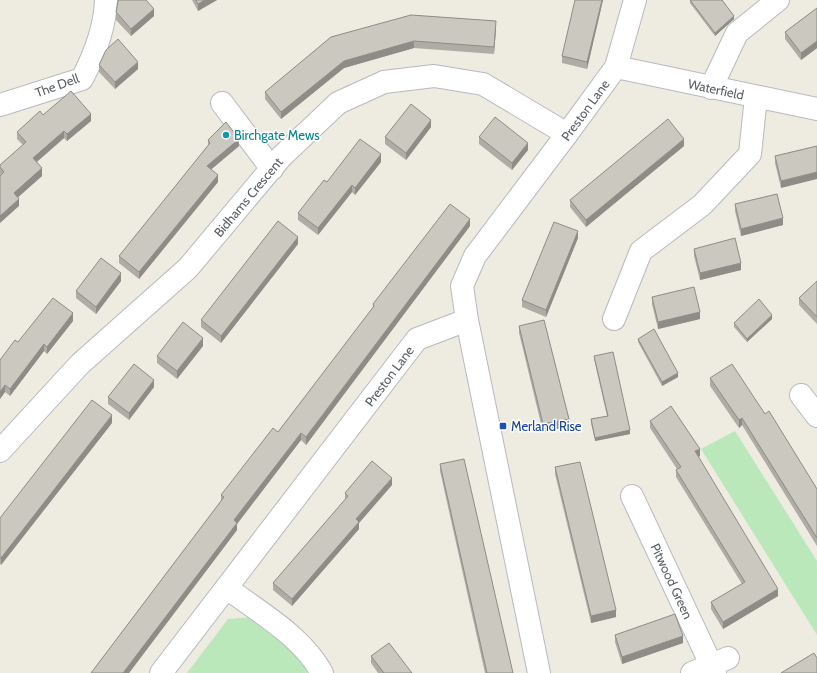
<svg xmlns="http://www.w3.org/2000/svg" width="817" height="673" font-family="Cabin,sans-serif">
  <style>
    .green { fill: #bae8bb }
    .lines { fill: none; stroke-linecap: round; stroke-linejoin: round }
    .minor-casing { stroke: #b6b9bf; stroke-width: 24 }
    .minor { stroke: #fff; stroke-width: 22 }
    .wall { fill: #afaca5 }
    .shaded-wall { fill: #8e8c86 }
    .building { fill: #cbc8c0; stroke: #8e8c86 }
    .culture-dot { fill: #0f9aa8; stroke: #fff; stroke-width: 1.5 }
    .transit-dot { fill: #1a4fb4; stroke: #fff; stroke-width: 1.5 }
    .labels { text-anchor: middle; dominant-baseline: central; stroke-width: 3; stroke-linejoin: round; paint-order: stroke }
    .street-label { font-size: 13px; fill: #595e63; stroke: #fff }
    .culture-label { font-size: 13px; fill: #0d838f; stroke: #fff; text-anchor: start }
    .transit-label { font-size: 13px; fill: #164399; stroke: #fff; text-anchor: start }
  </style>
  <rect width="100%" height="100%" fill="#eeebe1"/>
  <!-- green -->
  <path class="green" d="M735,431l82,130v74l-116,-186z
    M265,616l33,26 9,31h-120l41,-54z"/>
  <g class="lines">
    <defs>
      <path id="minor" d="M616,67l201,42
        M711,88l26,-55 41,-33
        M222,103l50,66
        M0,105l82,-26c13,-25 23,-51 24,-79
        M614,319l27,-68 61,-46 48,-51 6,-57
        M801,395l16,21
        M0,451l80,-87 108,-96 93,-111 57,-54 46,-21 50,-6 49,8 84,50
        M632,496l83,177
        M227,588c33,25 75,48 95,85
        M161,673l256,-334 50,-19
        M539,673l-72,-353 -5,-34 13,-30 92,-122 49,-67 19,-67
        M692,673l36,-15"/>
    </defs>
    <!-- minor casing -->
    <use href="#minor" class="minor-casing"/>
    <!-- minor -->
    <use href="#minor" class="minor"/>
  </g>
  <!-- wall -->
  <path class="wall" d="M192,0h25l-19,11z
    M603,0l-16,69 -25,-6v-7z
    M690,0h32l12,19 -19,17 -25,-33z
    M817,8v40l-16,12 -16,-21v-7z
    M116,12l38,4 -23,20 -15,-16z
    M496,28l-2,26 -80,-6 -70,20 -63,51 -16,-20v-7l66,-55z
    M99,65l39,4 -23,20 -16,-17z
    M43,115l48,6 -24,20 -3,-3 -27,24 5,14 -25,21 2,9 -19,-32v-9l23,-20 -6,-6v-7z
    M431,127l-25,33 -21,-16v-7z
    M479,137l49,13 -16,20 -33,-26z
    M208,140l31,6 -28,23 7,13 -79,97 -20,-16v-7l89,-109z
    M684,146l-98,81 -16,-20v-7z
    M817,146l-36,42 -6,-25v-7z
    M381,162l-26,33 -3,-3 -34,43 -20,-15v-7l29,-31z
    M735,204l48,21 -42,11 -6,-25z
    M470,226l-164,219 -5,-5 -64,84v6l-108,143h-38l130,-172v-6l57,-63 95,-124v-4z
    M578,238l-32,79 -24,-10v-7z
    M298,244l-77,99 -20,-16v-7z
    M694,249l47,21 -41,10 -6,-24z
    M121,281l-25,33 -20,-16v-7z
    M817,281v43l-18,-19v-7z
    M652,297l48,22 -42,10 -6,-25z
    M772,319l-25,23 -13,-15v-4z
    M73,321l-26,33 -3,-3 -34,45 -5,-4 -5,7v-39l18,-18z
    M519,326l50,100 -26,6 -24,-99z
    M638,339l40,38 -16,9 -24,-44z
    M203,346l-26,33 -20,-16v-7z
    M594,356l36,78 -35,7 -4,-18v-4l16,-3 -13,-57z
    M710,378l55,36 52,75v57l-75,-121 -3,3 -29,-42z
    M154,387l-25,33 -21,-16v-7z
    M650,421l50,35 -2,1 80,139 -55,33 -12,-20v-7l31,-18 -66,-107v-7l1,-1 -27,-41z
    M112,423l-111,142 -1,-1v-46z
    M440,464l73,209h-28l-45,-202z
    M555,467l61,150 -25,6 -36,-149z
    M392,485l-33,38v6l-67,77 -19,-16v-7l72,-83v-7z
    M615,635l68,8 -61,21 -7,-22z
    M371,656l41,17h-34l-7,-10z"/>
  <!-- shaded-wall -->
  <path class="shaded-wall" d="M205,0h12l-19,11v-7z
    M602,0h1l-16,69v-7z
    M154,9v7l-23,20v-7z
    M734,16v3l-19,17v-3z
    M496,21v7l-2,26v-7z
    M414,41v7l-70,20 -63,51v-7l63,-51z
    M817,41v7l-16,12v-7z
    M138,62v7l-23,20v-7z
    M91,114v7l-24,20v-7z
    M431,120v7l-25,33v-7z
    M64,131v7l-31,27v-7z
    M239,139v7l-32,27v-7z
    M684,139v7l-98,81v-7z
    M528,143v7l-16,20v-7z
    M381,154v8l-26,33v-7z
    M42,168v8l-28,25v-8z
    M817,172v7l-36,9v-7z
    M218,175v7l-79,97v-7z
    M352,185v7l-34,43v-7z
    M19,199v7l-19,17v-7z
    M783,218v7l-42,11v-7z
    M470,219v7l-164,219v-8z
    M578,231v7l-32,79v-7z
    M298,237v7l-77,99v-7z
    M741,263v7l-41,10v-7z
    M121,273v8l-25,33v-7z
    M700,312v7l-42,10v-7z
    M73,313v8l-26,33v-7z
    M772,315v4l-25,23v-3z
    M203,338v8l-26,33v-8z
    M44,344v7l-34,45v-7z
    M678,373v4l-16,9v-4z
    M154,380v7l-25,33v-7z
    M5,385v7l-5,7v-7z
    M112,415v8l-111,142v-7z
    M742,418v7l-3,3v-8z
    M569,419v7l-26,6v-8z
    M630,430v4l-35,7v-3z
    M301,433v7l-64,84v6l-108,143h-6l111,-153z
    M700,449v7l-5,3v-8z
    M392,478v7l-33,38v6l-67,77v-7l64,-80z
    M778,589v7l-55,33v-7z
    M616,610v7l-25,6v-7z
    M683,636v7l-61,21v-7z"/>
  <!-- building -->
  <path class="building" d="M119,0h27l8,9 -23,20 -15,-17 2,-11z
    M196,0h9l-7,4z
    M575,0h27l-15,62 -25,-6z
    M690,0h32l12,16 -19,17z
    M817,8v33l-16,12 -16,-21z
    M411,15l85,6 -2,26 -80,-6 -70,20 -63,51 -16,-20 66,-55z
    M118,39l20,23 -23,20 -16,-17 7,-15z
    M71,91l20,23 -24,20 -3,-3 -31,27 9,10 -28,25 5,6 -19,17v-40l4,-4 -4,-5v-2l26,-23 -9,-10 23,-21 3,4z
    M411,104l20,16 -25,33 -21,-16z
    M495,117l33,26 -16,20 -33,-26z
    M668,119l16,20 -98,81 -16,-20z
    M226,122l13,17 -32,27 11,9 -79,97 -20,-16 91,-113 -2,-3z
    M360,139l21,15 -26,34 -3,-3 -34,43 -20,-15 26,-33 3,2z
    M817,146v26l-36,9 -6,-25z
    M777,194l6,24 -42,11 -6,-25z
    M450,204l20,15 -164,218 -5,-4 -67,87 3,3 -114,150h-32l133,-176 -3,-2 52,-67 5,4 96,-126 -1,-2z
    M278,221l20,16 -77,99 -20,-16z
    M554,222l24,9 -32,79 -24,-10z
    M735,238l6,25 -41,10 -6,-24z
    M101,258l20,15 -25,34 -20,-16z
    M817,281v36l-18,-19z
    M694,287l6,25 -42,10 -6,-25z
    M53,298l20,15 -26,34 -3,-3 -34,45 -5,-4 -5,7v-32l15,-20 3,2z
    M759,299l13,16 -25,24 -13,-16z
    M544,320l25,99 -26,5 -24,-98z
    M183,322l20,16 -26,33 -20,-15z
    M654,329l24,44 -16,9 -24,-43z
    M613,352l17,78 -35,8 -4,-19 17,-3 -14,-60z
    M134,364l20,16 -25,33 -21,-16z
    M732,364l33,50 4,-3 48,78v49l-75,-120 -3,2 -29,-42z
    M92,400l20,15 -111,143 -1,-1v-39z
    M671,406l29,43 -5,2 83,138 -55,33 -12,-20 34,-20 -69,-112 5,-3 -31,-46z
    M464,459l49,214h-26l-47,-209z
    M372,461l20,17 -36,41 3,3 -67,77 -19,-16 75,-87 -3,-3z
    M580,462l36,148 -25,6 -36,-149z
    M675,614l8,22 -61,21 -7,-22z
    M389,643l23,30h-28l-13,-17z
    M814,653l3,5v15h-36z"/>
  <!-- markers -->
  <circle class="culture-dot" cx="226" cy="135" r="4"/>
  <rect class="transit-dot" x="499" y="422" width="8" height="8" rx="2"/>
  <g class="labels">
    <!-- street labels -->
    <g class="street-label">
      <text transform="translate(57 85) rotate(-20)">The Dell</text>
      <text transform="translate(716 89) rotate(12)">Waterfield</text>
      <text transform="translate(585 110) rotate(-54)">Preston Lane</text>
      <text transform="translate(248 197) rotate(-50)">Bidhams Crescent</text>
      <text transform="translate(389 376) rotate(-53)">Preston Lane</text>
      <text transform="translate(672 581) rotate(65)">Pitwood Green</text>
    </g>
    <!-- culture labels -->
    <g class="culture-label">
      <text x="234" y="135">Birchgate Mews</text>
    </g>
    <!-- transit labels -->
    <g class="transit-label">
      <text x="511" y="426">Merland Rise</text>
    </g>
  </g>
</svg>
